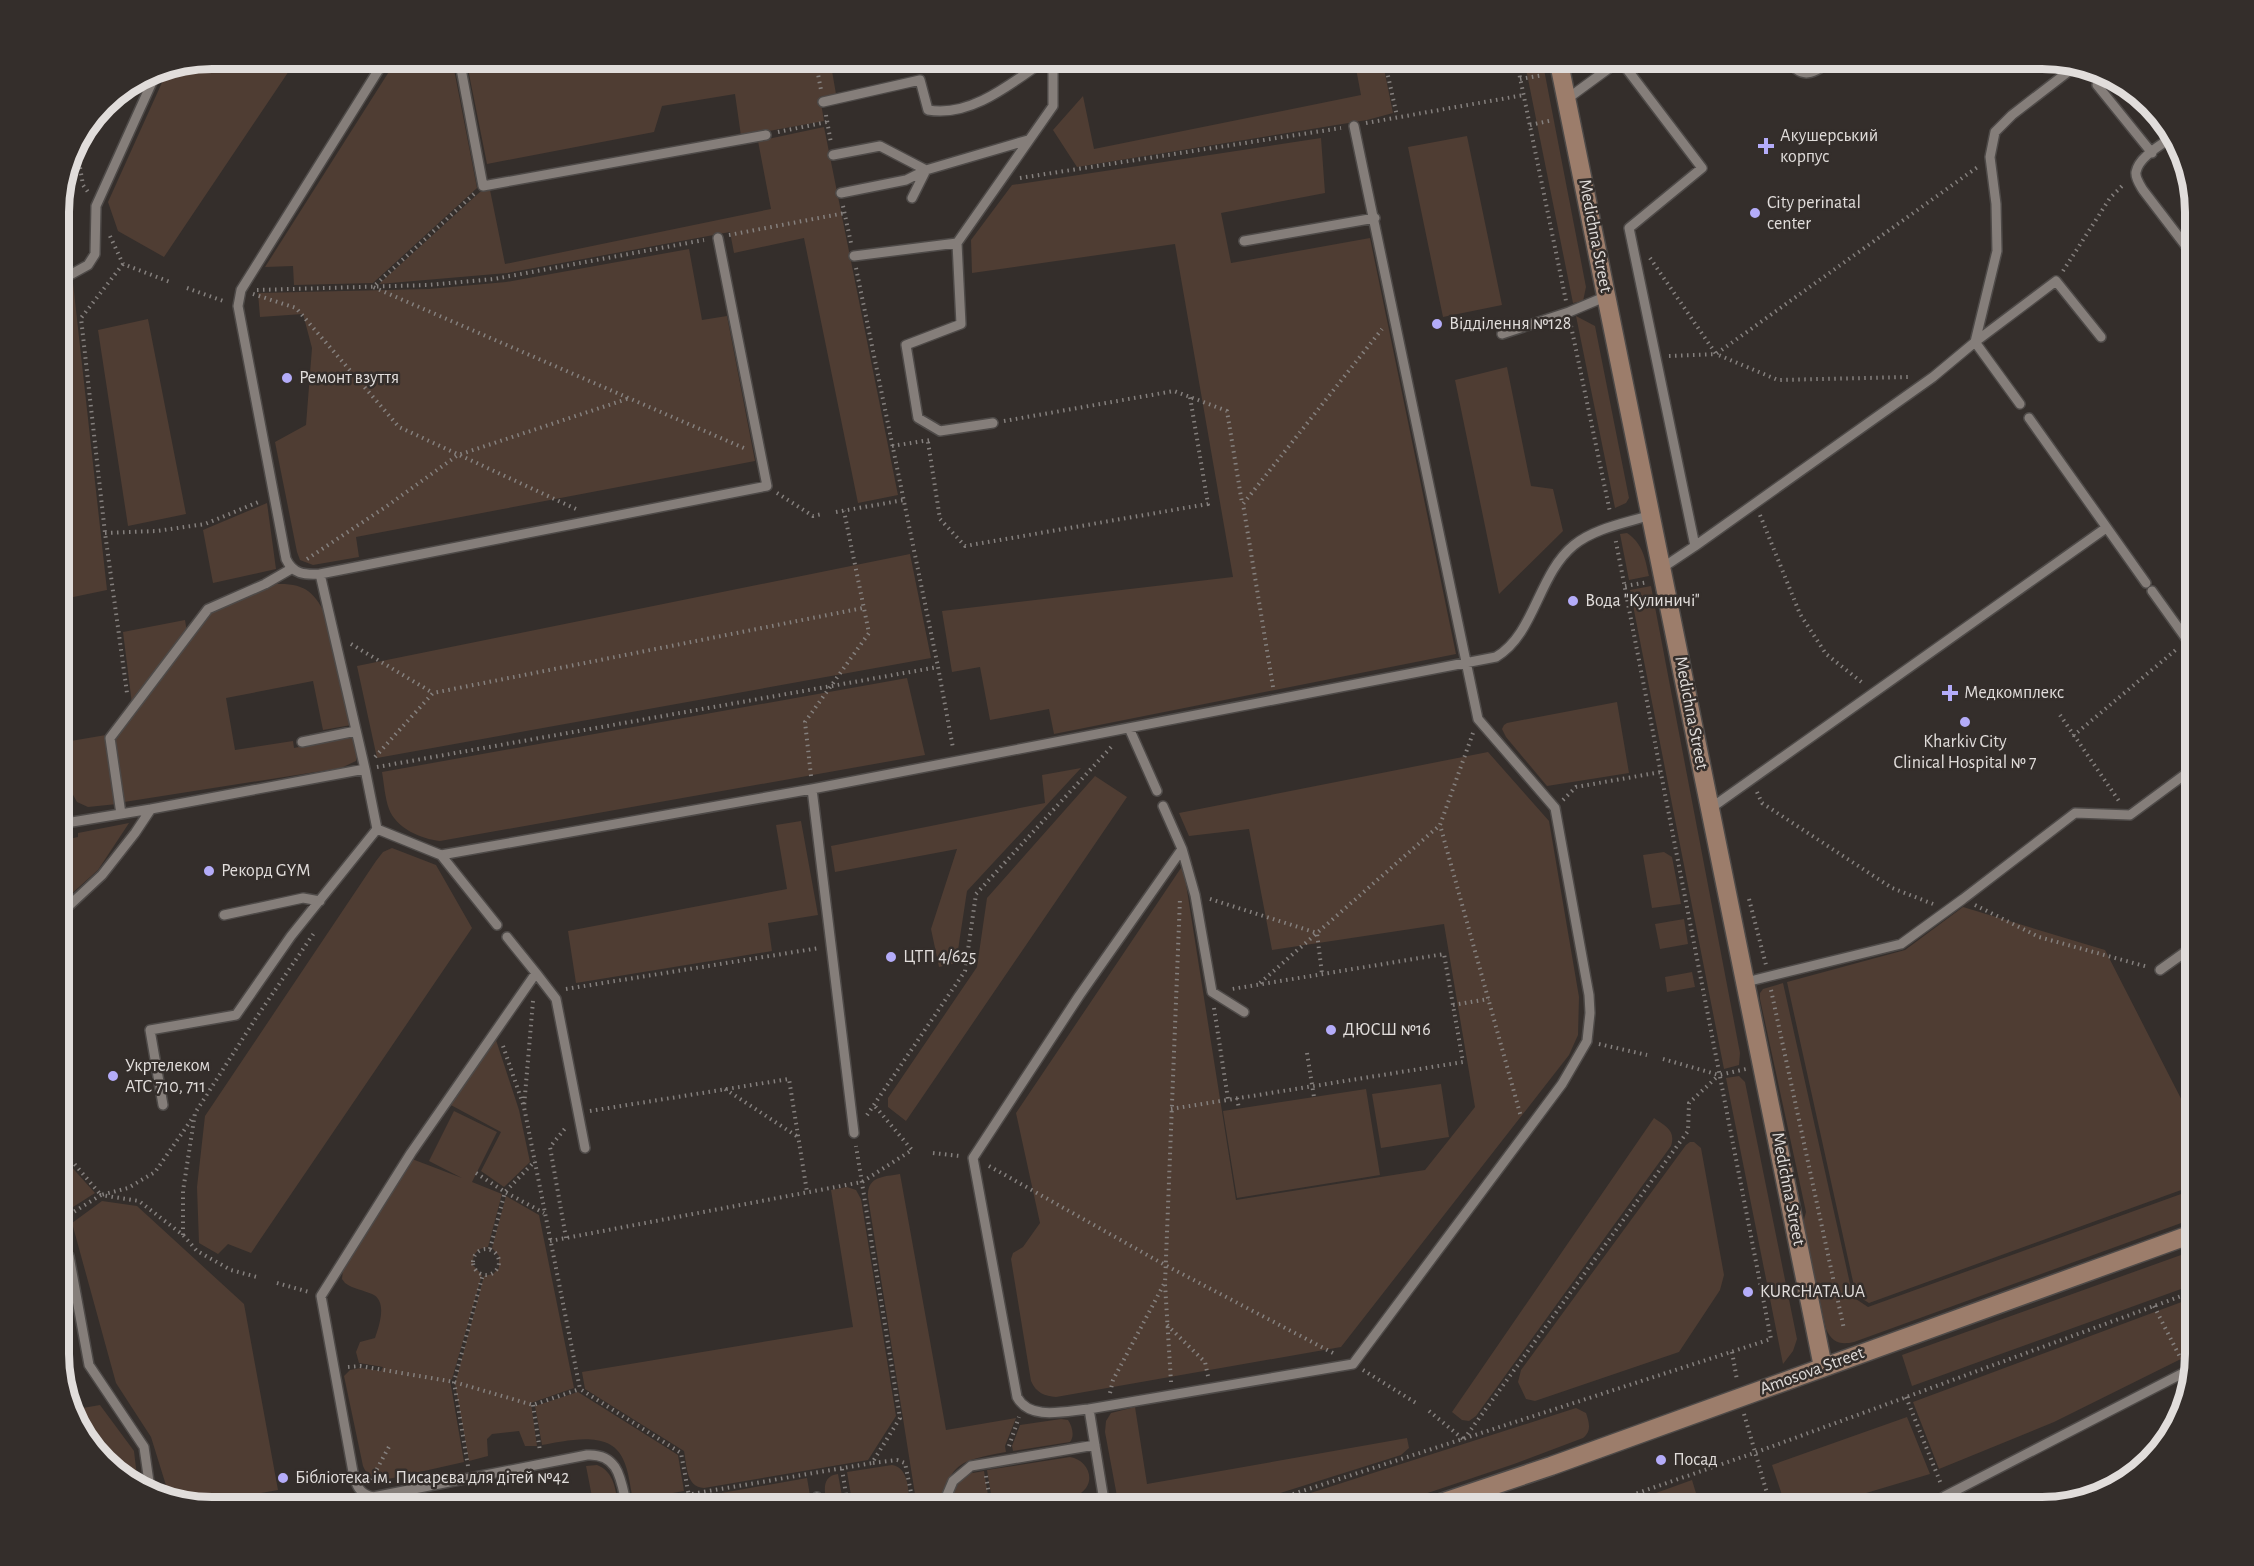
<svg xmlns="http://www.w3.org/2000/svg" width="2254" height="1566" font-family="'Alegreya Sans',sans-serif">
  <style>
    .green { fill: #4f3d33 }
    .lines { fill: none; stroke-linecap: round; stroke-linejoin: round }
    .lane-casing { stroke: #4e4a48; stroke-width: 12 }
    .secondary-casing { stroke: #4e4a48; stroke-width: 21 }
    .path { stroke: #85807e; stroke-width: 4; stroke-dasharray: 1.5 4.5; stroke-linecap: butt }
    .lane { stroke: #857e7a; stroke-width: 9 }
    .secondary { stroke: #9c7d6b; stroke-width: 18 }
    .poi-dot { fill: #b4acf9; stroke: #342e2b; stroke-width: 2 }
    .labels { text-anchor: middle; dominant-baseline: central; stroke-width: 5; stroke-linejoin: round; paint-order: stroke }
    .poi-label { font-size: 18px; fill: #e1dddb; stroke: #342e2b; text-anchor: start }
    .street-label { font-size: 18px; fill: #e1dddb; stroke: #342e2b }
    .rim { fill: none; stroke: #e1dddb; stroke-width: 8 }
  </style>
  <rect width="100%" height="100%" fill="#342e2b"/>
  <!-- green -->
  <path class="green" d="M212,58l85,1 -133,198 -46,-26 -10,-29 61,-135z
    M1354,58l28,1 11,54 -26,7 -290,47 -24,-37 30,-34 11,53 267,-54z
    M397,59h55l25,129 -104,95 -79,2 -1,-19 -28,1z
    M466,59h375l-9,12 4,23 -16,3 4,24 -83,15 -6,-42 -73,12 -8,26 -167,32z
    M1524,59h18l44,228 -3,14 -10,2z
    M824,127l74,368 -40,8 -54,-265 -70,15 -4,-21 -223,41 -128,11 101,-92 10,-2 15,74 266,-55 -13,-68z
    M1467,136l35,169 -59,12 -35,-170z
    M1321,138l4,55 -104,20 10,50 139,-25 86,416 -402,80 -5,-25 -59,11 -10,-53 -28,5 -10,-61 291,-34 -58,-333 -203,29 -1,-33 41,-55z
    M689,249l13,71 25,-4 28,145 -399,76 3,20 -46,8 -13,-5 -3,-8 -22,-110 31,-17 6,-77 -9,-34 -43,3 -2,-24 171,-4 77,-7z
    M73,283l34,307 -48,10v-309z
    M1576,316l19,10 34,172 -3,5 -11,5z
    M148,319l38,195 -58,12 -30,-196z
    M1507,367l24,119 22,3 10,42 -64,63 -44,-214z
    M267,503l9,66 -63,14 -10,-53z
    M1627,533c16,11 18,25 22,43l-20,4 -9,-46z
    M910,554l21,104 -554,100 -20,-92z
    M276,584c29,-1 39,8 51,34l24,107 -28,5 -10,-49 -87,17 9,52 58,-9 1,7 60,-12 3,14 -1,11 -15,7 -217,34 -10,-63 97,-126z
    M1651,586l89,467 -1,12 -15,4 -94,-479z
    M185,620l2,12 -55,72 -9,-72z
    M907,678l18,77 -485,86c-19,-2 -44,-13 -51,-32 -4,-11 -5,-25 -7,-37z
    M1617,702l12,71 -82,13 -41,-49 -4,-8 2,-4 3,-2z
    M106,735l11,69 -29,3 -11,-5 -18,-33v-26z
    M1488,752l61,69 30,176 -1,38 -9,20 -228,292 -285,50c-11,-1 -20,-4 -25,-16l-20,-122 2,-6 10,-6 17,-24 -24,-110 167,-248 53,335 189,-30 50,-63 -31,-183 -172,26 -23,-121 -60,7 -10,-23z
    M1081,768l-114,123 -11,72 -17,4 -8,-38 26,-80 -122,23 -4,-26 214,-43 -3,-28z
    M1095,776l32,21 -221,324 -18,-14v-9l89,-131 10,-69z
    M801,821l17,94 -50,8 4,28 -196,32 -8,-52 219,-42 -11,-64z
    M129,823l-31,47 -39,35v-16l2,-1 -2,-12v-38l9,-3 1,4 9,-2v-4z
    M392,848l44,17 36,63 -221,325 -23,-9 -10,10 -19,-11 -2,-56 8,-71 171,-255 7,-9z
    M1664,852l8,5 9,47 -29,4 -9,-53z
    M1963,907l142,43 90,176v59l-326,118 -13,-8 -69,-313 118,-32z
    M1684,919l4,25 -28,5 -5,-25z
    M1692,972l3,15 -28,5 -2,-15z
    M1783,983l70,314 15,10 327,-118v29l-341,124c-13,3 -22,1 -28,-13l-23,-106 3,-11 -46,-213v-6l3,-4z
    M495,1037l24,73 11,52 -26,25 -23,-16 20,-39 -52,-28z
    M1739,1076l6,6 52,257 -4,12 -10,13 -57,-286z
    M1441,1084l8,53 -68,11 -9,-54z
    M1366,1089l14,86 -143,23 -14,-87z
    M454,1111l43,21 -25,50 30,12 -14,53c-11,1 -16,8 -15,18l9,10 -30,104 -2,1 14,82 -80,18c-10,-1 -17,-4 -21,-14l-19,-90 6,-6 11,-2 20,3 2,-4 -24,-4 -3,-11 4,-10 15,-4c4,-12 13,-37 -3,-44 -9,-4 -19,-5 -27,-11l-3,-4 1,-10 69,-110 50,19 -33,-17z
    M1654,1118c12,8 22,13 17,28l-195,270 -7,5 -7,-1 -10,-8z
    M1690,1142h4l7,6 23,127 -4,15 -41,62 -144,49 -9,-2 -8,-17 3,-12 165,-225z
    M59,1153l36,40 -36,23z
    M900,1174l46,256 70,-12 -11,28 1,6c-47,9 -53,9 -68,55h-21l-49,-310c-1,-21 15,-20 32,-23z
    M847,1187l9,3 5,9 35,217 -28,44 -164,28c-18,-1 -17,-22 -20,-37l-99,-62 -3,-17 271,-45 -22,-137z
    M506,1196l33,19 35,173 -43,15 6,43h-12l-6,-15 -27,3 -5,5 1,17 -19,5 -14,-77 29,-108 9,-2 6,-6v-12l-7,-8z
    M102,1201l35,5 107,98 34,186 -28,5 2,12h-40l-43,-12 -18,-58 -35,-54 -44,-160z
    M2195,1250v34l-283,102 -10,-31z
    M2195,1297v55l-141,70 -115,47 -26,-67z
    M578,1392l100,63 6,36 -51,9c-3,-13 -4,-29 -10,-41 -13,-30 -57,-18 -81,-14l-7,-39z
    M100,1405l34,46 4,34 -12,-4 -14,-15 12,-2v-2l-14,2 -29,-31 -4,-24z
    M1135,1407l12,77 260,-46 2,10 -8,7 -165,52h-117l-14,-75 1,-11 5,-8z
    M1576,1408l10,5c3,9 6,18 -3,25l-69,26 -128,43h-119z
    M1907,1417l23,57 -111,33h-33l-14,-42z
    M1061,1419l7,1c4,6 7,16 2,22l-57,9 -1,-5 8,-21z
    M1070,1457c18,3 27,24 11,36 -6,4 -13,5 -19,6l1,8h-12l-3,-11 -55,10 -6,-36z
    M597,1465c18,7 18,25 22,42h-25l-8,-41z
    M892,1465c18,3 16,28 18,42h-57l-6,-35z
    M984,1471l6,36h-43l1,-7 13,-25z
    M838,1474l6,33h-17c-2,-13 -7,-31 11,-33z
    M807,1478l5,29h-117l-2,-9z
    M1692,1480l7,23 15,3 40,-12 4,13h-141z
    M687,1499l1,8h-53z"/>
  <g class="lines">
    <defs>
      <path id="lane" d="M459,58l24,128 283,-51
        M1787,58c15,25 28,14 48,0
        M1620,60l82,108 -73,60 66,318 -33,22
        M2097,85l55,68
        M1567,99l56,-41
        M823,102l97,-22 8,30c44,8 86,-29 120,-52
        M2175,135c-12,9 -36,21 -39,37 -1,6 4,13 7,18l52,68
        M833,155l47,-9 46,24 -14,28
        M841,193l65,-13 20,-10 102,-30
        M1244,241l131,-23
        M854,256l103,-13
        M59,281l29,-16 7,-11 1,-48 62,-137
        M1502,334l67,-22 38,-16
        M2020,404l-45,-62 81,-61 45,56
        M2029,418l117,165
        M993,423l-53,8 -22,-13 -12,-73 55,-21 -4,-81 96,-137v-48
        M1695,546l238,-169 42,-35 22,-91 -1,-47 -6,-47 5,-25 17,-17 61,-47
        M320,574c-16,1 -27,0 -34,-15l-48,-253 3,-16 145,-232
        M2152,591l43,60
        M1129,728l28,63
        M302,742l54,-11
        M365,769l-45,-195 447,-88 -49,-248
        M59,785l7,38 85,-14
        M812,789l42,344
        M1711,808l395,-280
        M121,814l-11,-76 98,-129 57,-25 26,-15
        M1182,849l13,46 17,97 32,20
        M59,915l43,-40 33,-42 16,-24 214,-40 12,60 64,26
        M224,915l79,-17 17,3
        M497,925l-56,-70 371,-66 684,-132c39,-23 42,-83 78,-112 21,-17 52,-22 77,-30
        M507,937l29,36 -125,180 -90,143 32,176c3,13 6,22 20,25l214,-42c33,-2 34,27 40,52
        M2160,970l35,-25
        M536,973l20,26 29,149
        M1746,982l155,-38 62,-45 112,-86 55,2 65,-48
        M163,1105l-13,-75 86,-15 55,-79 86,-107
        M69,1256l20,109 55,82 6,42
        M1089,1409c-24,2 -59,12 -72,-12l-44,-239 106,-162 103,-147 -19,-43
        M817,1497l2,10
        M942,1507l11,-26 18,-15 124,-21
        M1105,1507l-16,-98 264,-45 209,-280 25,-43 3,-28 -1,-18 -34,-187 -77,-89 -124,-593
        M1931,1507l14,-11 246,-127"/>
      <path id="secondary" d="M1558,58l265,1309
        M1429,1507l122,-41 644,-233"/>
    </defs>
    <!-- lane casing -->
    <use href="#lane" class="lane-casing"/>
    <!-- secondary casing -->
    <use href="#secondary" class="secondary-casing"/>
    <!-- path -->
    <path class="path" d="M815,58l6,32
      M1384,58l13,58
      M1516,58l50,243
      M1520,79l23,-4
      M826,115l5,28
      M1366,123l158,-28
      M1530,125l23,-5
      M778,132l49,-10
      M76,144l7,41 5,7
      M1020,178l321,-50
      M474,194l-101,93 373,162
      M843,206l8,37
      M729,235l116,-22
      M110,236l13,28 47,18
      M1650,258l66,96 62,26 131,-3
      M123,264l-42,54 24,215 22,160
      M856,268l82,399
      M2063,271l47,-73 14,-14
      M187,288l39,14
      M257,290l171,-5 66,-6 210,-39
      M253,294l43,14 103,119 177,82
      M1571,326l39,186
      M1669,356l47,-2 263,-188
      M1004,421l170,-30 53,20 15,92
      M928,442l12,77 25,27 243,-42 -18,-107
      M892,446l38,-6
      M777,493l36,23 9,-2
      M836,512l68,-12
      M1760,515l40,99 26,40 38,30
      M105,533l52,-2 48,-7 56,-23
      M307,559l80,-53 71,-51 172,-57
      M1625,586l23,-4
      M351,644l82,49
      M1273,687l-30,-183 139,-175
      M2060,715l59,86
      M1473,733l-33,92 81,292
      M2073,736l105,-88
      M375,757l58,-64 430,-85
      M377,767l561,-100 15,81
      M811,776l-6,-54 64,-89 -25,-122
      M1757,792l5,11 130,85 41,16
      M1563,800l13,-13 85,-15
      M1210,899l107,34 5,41
      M1749,899l17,66
      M1975,905l64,32 109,30
      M1260,983l180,-158
      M566,989l253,-41
      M1771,990l73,339
      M533,1001l-9,106 56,282 101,64 10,54
      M1453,1005l36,-6
      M1214,1008l14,91
      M1599,1044l48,11
      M503,1046l20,58
      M1307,1053l7,44
      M1663,1059l56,16 27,-6
      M725,1089l73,48
      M1237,1098l2,11
      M1171,1109l292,-47 -19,-108 -212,35
      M590,1111l199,-32 18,113
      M867,1115l98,-144 11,-77 137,-149
      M59,1146l42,49 27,-7 27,-16 39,-56
      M933,1153l27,3
      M989,1166l176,99 168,88
      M476,1173l29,19 39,21
      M59,1221l42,-26 38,6 44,34 14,16 34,19 26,7
      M183,1235v-44l12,-78 61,-95 58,-85
      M566,1238l-16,-91 17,-21
      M550,1241l312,-59 50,-32 -38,-45
      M473 1262a13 13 0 1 1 26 0a13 13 0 1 1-26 0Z
      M490,1249l15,-57 30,-31
      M277,1283l32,9
      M2154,1306l27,53
      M1167,1325l38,37 3,14
      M1732,1352l5,28
      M348,1367l12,-1 94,16 79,23 47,-16
      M1363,1370l53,33
      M1171,1382l-6,-98 15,-386
      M1110,1393l3,-13 51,-96
      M1906,1397l35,87
      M533,1405l7,46
      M1429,1411l34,28
      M1744,1414l27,93
      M1464,1439l224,-308 1,-28 30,-28
      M1009,1446l10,-29
      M873,1463l24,-3 8,3 9,44
      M468,1466l-14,-84 29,-108
      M842,1469l6,38
      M986,1476l5,31
      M371,1480l20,-37
      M639,1503l233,-40 28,-45 -44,-272
      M1253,1507l518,-168 -156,-802
      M1597,1507l157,-54 441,-162"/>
    <!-- lane -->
    <use href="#lane" class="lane"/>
    <!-- secondary -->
    <use href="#secondary" class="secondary"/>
  </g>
  <!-- markers -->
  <g class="poi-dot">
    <path d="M1763 137h6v6h6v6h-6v6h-6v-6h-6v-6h6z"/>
    <circle cx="1755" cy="213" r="6"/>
    <circle cx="1437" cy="324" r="6"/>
    <circle cx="287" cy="378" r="6"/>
    <circle cx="1573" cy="601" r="6"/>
    <path d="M1947 684h6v6h6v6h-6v6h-6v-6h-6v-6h6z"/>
    <circle cx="1965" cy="722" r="6"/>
    <circle cx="209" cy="871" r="6"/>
    <circle cx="891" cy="957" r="6"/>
    <circle cx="1331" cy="1030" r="6"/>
    <circle cx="113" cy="1076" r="6"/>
    <circle cx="1748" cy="1292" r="6"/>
    <circle cx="1661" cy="1460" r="6"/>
    <circle cx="283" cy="1478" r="6"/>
  </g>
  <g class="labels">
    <!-- poi labels -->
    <g class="poi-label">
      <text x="1780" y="136">Акушерський<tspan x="1780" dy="21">корпус</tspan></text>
      <text x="1767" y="203">City perinatal<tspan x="1767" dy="21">center</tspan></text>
      <text x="1449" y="324">Відділення №128</text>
      <text x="299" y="378">Ремонт взуття</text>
      <text x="1585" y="601">Вода "Кулиничі"</text>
      <text x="1964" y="693">Медкомплекс</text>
      <text x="1965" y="742" text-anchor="middle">Kharkiv City<tspan x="1965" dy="21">Clinical Hospital № 7</tspan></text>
      <text x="221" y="871">Рекорд GYM</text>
      <text x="903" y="957">ЦТП 4/625</text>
      <text x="1343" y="1030">ДЮСШ №16</text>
      <text x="125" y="1066">Укртелеком<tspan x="125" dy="21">АТС 710, 711</tspan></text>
      <text x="1760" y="1292">KURCHATA.UA</text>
      <text x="1673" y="1460">Посад</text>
      <text x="295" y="1478">Бібліотека ім. Писарєва для дітей №42</text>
    </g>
    <!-- street labels -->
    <g class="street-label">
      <text transform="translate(1595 236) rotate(79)">Medichna Street</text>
      <text transform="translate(1691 713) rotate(79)">Medichna Street</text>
      <text transform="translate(1788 1189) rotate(79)">Medichna Street</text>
      <text transform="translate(1812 1371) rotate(-20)">Amosova Street</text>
    </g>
  </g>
  <!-- crop -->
  <path d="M0 0H2254V1566H0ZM212 69H2042A143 143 0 0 1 2185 212V1354A143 143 0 0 1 2042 1497H212A143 143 0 0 1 69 1354V212A143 143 0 0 1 212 69Z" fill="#342e2b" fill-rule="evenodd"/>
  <path class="rim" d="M212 69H2042A143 143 0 0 1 2185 212V1354A143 143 0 0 1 2042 1497H212A143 143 0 0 1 69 1354V212A143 143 0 0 1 212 69Z"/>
</svg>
